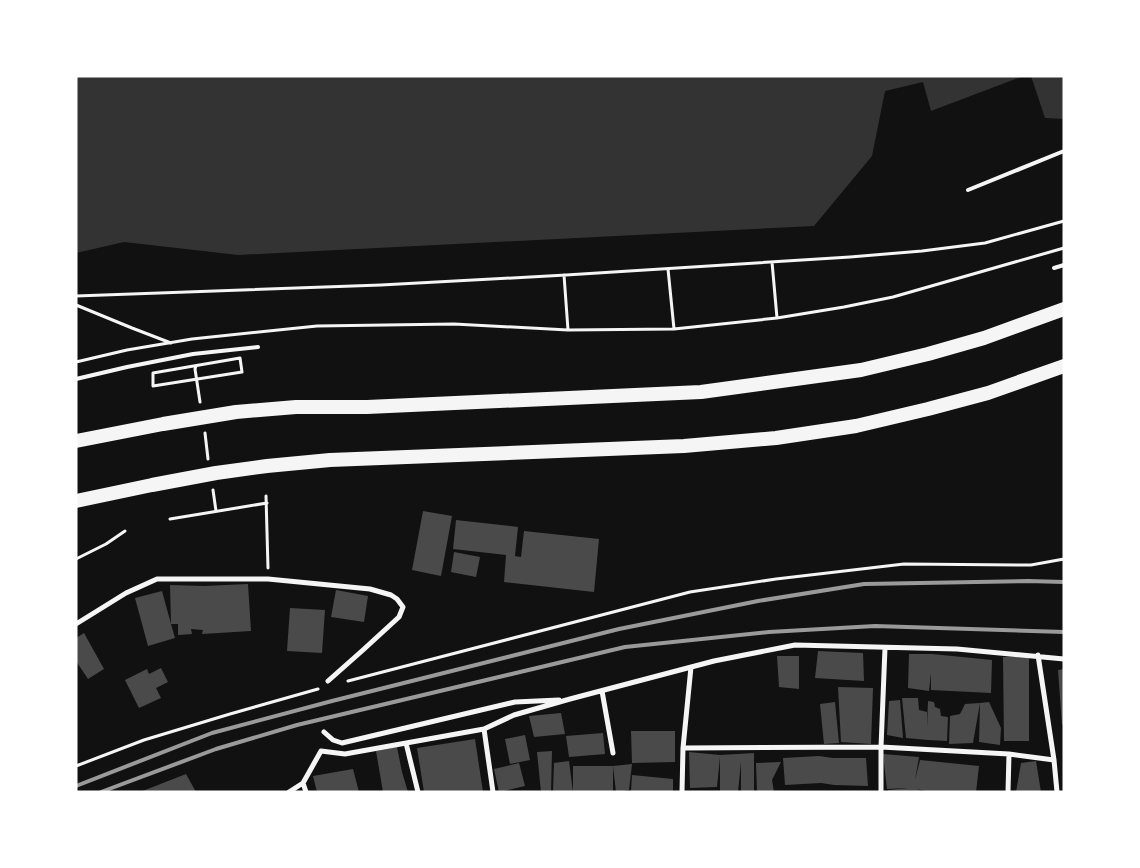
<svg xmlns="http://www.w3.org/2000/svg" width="1140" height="868" font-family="Inter,sans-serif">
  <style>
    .water { fill: #333 }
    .building { fill: #4a4a4a }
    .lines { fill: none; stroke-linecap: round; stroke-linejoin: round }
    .path { stroke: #f5f5f5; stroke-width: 3 }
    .service { stroke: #f5f5f5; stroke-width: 4 }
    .minor { stroke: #f5f5f5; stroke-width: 5 }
    .trunk { stroke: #f5f5f5; stroke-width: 14 }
    .rail { stroke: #9a9a9a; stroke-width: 4 }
  </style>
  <rect width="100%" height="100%" fill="#111"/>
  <!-- water -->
  <path class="water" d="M76,76h947l-92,35 -8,-29 -38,9 -13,65 -58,70 -576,29 -114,-13 -48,11z
    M1031,76h33v43l-19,-1z"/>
  <!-- building -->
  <path class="building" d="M423,511l29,5 -11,60 -29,-6z
    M456,520l62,7 -3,29 6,1 3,-26 75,8 -5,53 -90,-10 2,-27 -53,-6z
    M454,552l26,5 -4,20 -25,-5z
    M248,584l3,47 -49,3 1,-4 -12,-1 1,5 -14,1v-11h-7l4,14 -27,8 -13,-48 27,-7 9,33 -1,-39 34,1z
    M336,590l32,6 -4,26 -33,-5z
    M290,608l35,2 -3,43 -35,-2z
    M84,633l20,36 -16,10 -12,-18v-23z
    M818,651l45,2 1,28 -49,-3z
    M909,654h23l60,6 -1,33 -60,-3v-17l-2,18 -21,-3z
    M777,656h22v33l-20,-2z
    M1029,656v85h-25l-1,-84z
    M161,668l7,14 -12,6 5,10 -22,10 -14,-28 22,-11 2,5z
    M1064,669v55l-2,1 -4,-55z
    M838,687l35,1 -2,56 -30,-2z
    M902,698h16l1,12 8,2v16l1,-27 6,1 1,5 5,2 1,7 7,1 -1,24 -19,-1 -22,-2z
    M900,700l3,38 -16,-3 2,-34z
    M835,702l4,41 -15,1 -4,-40z
    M989,702l12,26 -1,17 -21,-3 1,-39z
    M980,703l-7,40 -24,1 1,-28 10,-2 5,-10z
    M561,713l4,21 -31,3 -5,-21z
    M631,731h44v31l-43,1z
    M603,733l2,21 -36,3 -3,-21z
    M525,735l5,25 -20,4 -5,-25z
    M475,739l8,53h-59l-7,-44z
    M397,747l5,25 6,20h-25l-7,-41z
    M552,751l-1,41h-10l-4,-40z
    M689,752l31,3 34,-2v39h-13v-30l-3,30h-18v-35l-3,30 -27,1z
    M883,754l36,3 -4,23 5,-20 59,6 -3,26h-47l-12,-3 7,3h-36v-2l20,-2 -21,1z
    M819,756l14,2h33l2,28 -34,-1 -13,-2 -36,2 -2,-27z
    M569,761l4,31 -20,-1 1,-28z
    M1036,761l5,31h-25l5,-29z
    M781,762l-9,18 2,12h-17l-1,-29z
    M519,763l6,23 -26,6 -5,-23z
    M632,764l-3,26 -13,2 -3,-26v26h-40v-26h40z
    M353,769l6,23h-42l-4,-16z
    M186,774l10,18h-56z
    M632,775l41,4v13h-42z"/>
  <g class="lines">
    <!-- path -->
    <path class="path" d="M772,262l5,56
      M668,269l6,60
      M564,275l4,55
      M76,296l305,-11 185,-10 284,-18 72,-6 63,-8 79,-22
      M76,305l56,23 39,15
      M240,358l2,14 -89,14v-13z
      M76,362l51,-12 65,-11 125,-13 137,-2 114,6 106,-1 103,-11 67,-11 49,-10 171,-49
      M196,366l-1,3 5,33
      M205,433l3,26
      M213,490l3,21
      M266,496l2,72
      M170,519l97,-16
      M76,559l30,-15 19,-13
      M348,681l342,-89 86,-13 128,-15 127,1 33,-6
      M76,766l68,-26 86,-26 88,-25"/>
    <!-- service -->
    <path class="service" d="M968,190l96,-39
      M1054,268l10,-3
      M76,379l51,-12 66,-13 65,-7"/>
    <!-- minor -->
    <path class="minor" d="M76,624l50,-31 31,-14h111l102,10 21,6 6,4 6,8 -4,10 -36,33 -35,31
      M1038,655l16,105 3,32
      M602,691l11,62
      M484,729l9,63
      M324,732l9,8 9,3 173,-41 44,-2
      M406,743l12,49
      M683,748l198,-1 128,7 45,6
      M303,783l3,9
      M289,792l14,-9 18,-32 24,3 139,-25 30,-14 56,-16 144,-38 81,-16 162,4 107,10
      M682,792l1,-44 8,-81
      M881,792v-45l4,-99
      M1008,792l1,-38"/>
    <!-- trunk -->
    <path class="trunk" d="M76,441l87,-17 73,-12 60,-5h71l334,-15 160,-22 67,-16 56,-16 80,-29
      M76,501l76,-16 64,-12 51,-7 63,-6 354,-14 92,-8 80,-12 72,-17 60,-16 76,-27"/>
    <!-- rail -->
    <path class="rail" d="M76,786l136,-53 120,-32 287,-72 139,-28 106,-17 164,-3 36,1
      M101,792l115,-43 81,-24 328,-78 144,-15 106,-6 189,6"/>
  </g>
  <!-- border -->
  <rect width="1140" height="868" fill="none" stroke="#ffffff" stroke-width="155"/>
</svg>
